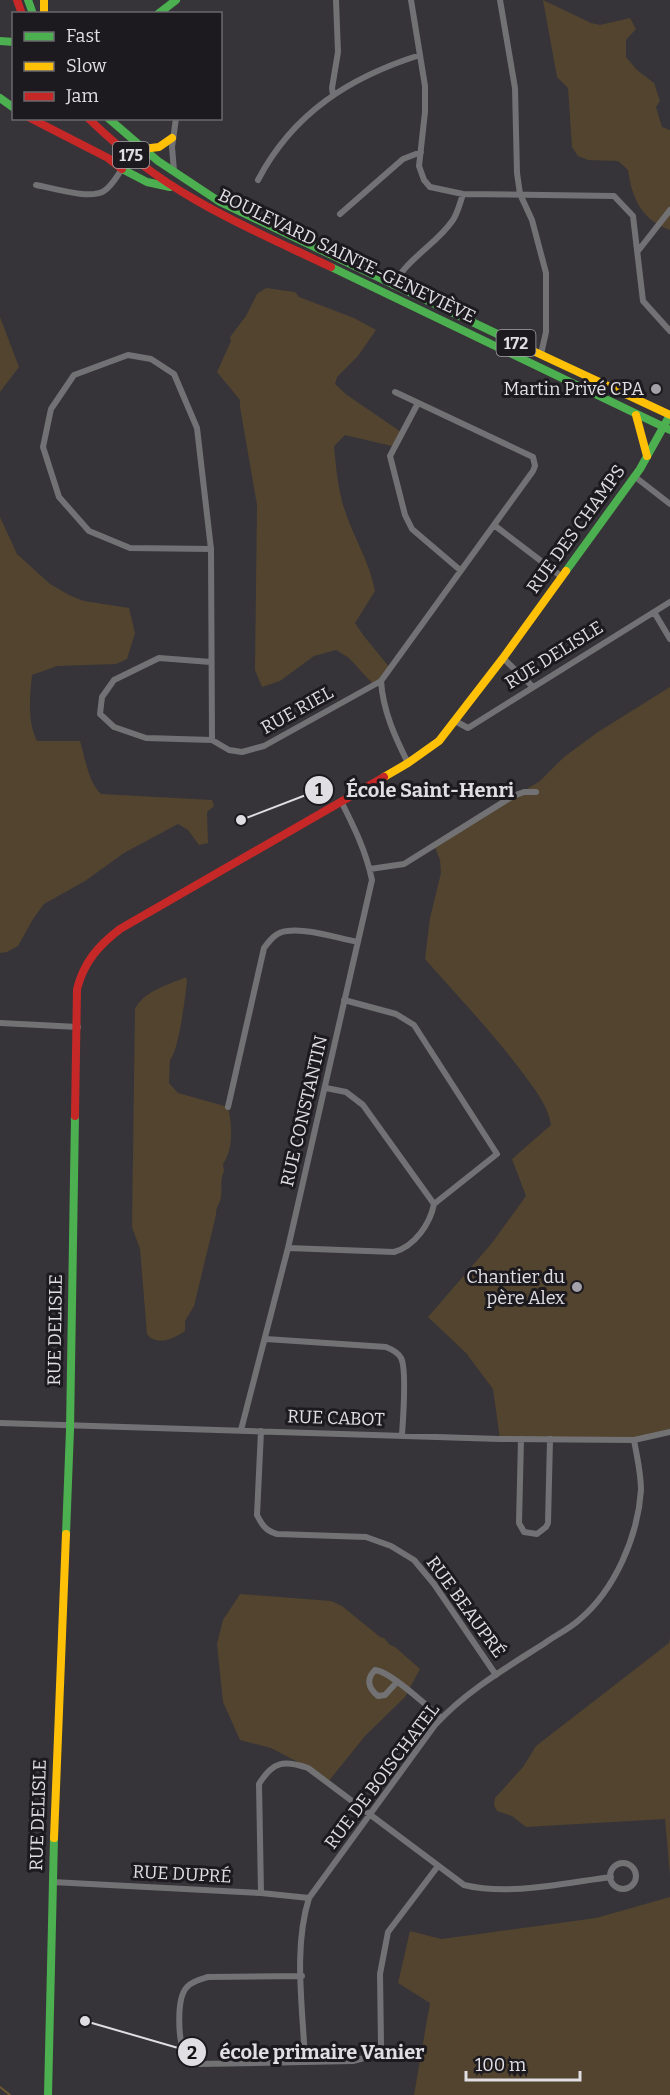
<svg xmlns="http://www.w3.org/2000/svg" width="670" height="2095" font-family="Bitter,serif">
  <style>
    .green { fill: #52442f }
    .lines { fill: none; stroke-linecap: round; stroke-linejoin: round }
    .stream { stroke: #6e5730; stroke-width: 2 }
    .street { stroke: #727274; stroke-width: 6 }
    .fast { stroke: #4caf50; stroke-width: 8 }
    .slow { stroke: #ffc107; stroke-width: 8 }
    .jam { stroke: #c62828; stroke-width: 8 }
    .poi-dot { fill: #a4a2a8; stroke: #1c1a1f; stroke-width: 2 }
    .labels { text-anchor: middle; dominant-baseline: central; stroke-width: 6; stroke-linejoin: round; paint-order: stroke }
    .shield { fill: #1c1a1f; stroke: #a5a3a8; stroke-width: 1.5 }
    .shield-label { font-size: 16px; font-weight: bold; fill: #e0dee3 }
    .street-label { font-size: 18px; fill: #e0dee3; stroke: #1c1a1f }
    .poi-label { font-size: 18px; fill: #e0dee3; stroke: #1c1a1f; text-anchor: end }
    .leader { fill: none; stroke: #e0dee3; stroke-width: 2 }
    .callout-dot { fill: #e0dee3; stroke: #1c1a1f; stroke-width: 2 }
    .mark-label { font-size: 18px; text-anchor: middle; font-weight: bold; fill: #111 }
    .callout-label { font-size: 20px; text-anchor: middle; font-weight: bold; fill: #e0dee3; stroke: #1c1a1f; stroke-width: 6; stroke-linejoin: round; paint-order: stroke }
  </style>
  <rect width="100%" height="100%" fill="#363439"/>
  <!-- green -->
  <path class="green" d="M543,0l48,23 9,2 30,-7 6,11 -10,11v17l11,13 17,13 6,18 -4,6 6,20 8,3v100c-28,-10 -38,-31 -42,-60l-10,-9 -30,-1 -10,-4 -6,-9 -4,-59 -11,-11z
    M266,288l29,4 4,5 55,21 22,12 -18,26 -21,21 -2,7 12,11 57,39 -8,13 -51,-12 -11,11c2,22 4,44 11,65 9,27 25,52 30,80l-20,32 8,12 27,33 -9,12 -8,4 -24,-26 -13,-8 -22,6 -34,25 -18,6 -7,-17 2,-165 -17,-98v-7l-23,-28 14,-31 -1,-4 16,-21 11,-22z
    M0,317l19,50 -19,25z
    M0,517l17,37 33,30 19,11 15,6 45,7 6,25 -8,26 -11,5 -59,2 -25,9c-2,22 -5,46 5,66h43c5,16 8,41 21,53l111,6 2,6 -7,6 1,31 -9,2 -11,-15 -10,-6 -54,29 -39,28 -41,23 -11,15 -15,27 -11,6 -7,1z
    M670,687v743l-36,10 -134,-1 -7,-50 -27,-36 -38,-36 64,-74 34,-47 -14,-37 39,-34c-3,-19 -15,-34 -26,-49 -30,-41 -66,-78 -100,-117l5,-41 11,-45 -1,-13 -6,-15 106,-64 24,-24 34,-25z
    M186,977l1,5c-2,16 -8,68 -17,78l-1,23 9,10 50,14c4,18 6,41 -5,57l1,7c-5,10 -1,20 -4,30 -3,7 -4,7 -4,14l-22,91 -9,15v10c-10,7 -28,16 -38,3l-7,-85 -8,-22 3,-218c10,-19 33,-24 51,-32z
    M240,1594l91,7 11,5 38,31 4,1 6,7 5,2 25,22 -15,28 -40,39 -37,46 -19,-14 -38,-20 -31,-8 -17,-38 -6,-58 6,-24z
    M670,1638v237l-5,-56 -139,8 -14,-11 -15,-5 -3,-6 1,-7 28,-31 13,-21 133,-103z
    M670,1897v198h-256l16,-92 -32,-20 12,-52 31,8 38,-5 117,-16z"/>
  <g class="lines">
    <!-- stream -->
    <path class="stream" d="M0,2087l10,8"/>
    <!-- street -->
    <path class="street" d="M411,0l14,86v26l-6,54 5,14 6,7 33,7 151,2 19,20 10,85 27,30
      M500,0l15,88 2,85 3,21 12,26 14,53v59l-5,22
      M333,95l-1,-7 6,-36 -2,-52
      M174,171l-2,-24 4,-29
      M258,180c35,-67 92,-103 162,-125
      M36,185c17,3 54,15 68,6 8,-5 13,-15 18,-22
      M340,214l63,-55 18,-7
      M638,251l32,-41
      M393,286c14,-28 43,-41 60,-66 5,-8 7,-17 10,-26
      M418,403l-28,53 15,59 7,14 48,41
      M634,476l36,28
      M494,525l68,52
      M211,549l-81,-1 -41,-17 -30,-34 -16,-50 8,-38 23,-34 54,-20 23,4 23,15 23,54 14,121 1,191
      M654,612l16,27
      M503,658l30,29
      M211,662l-52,-4 -45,22 -12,17 -2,17 14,13 32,11 66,2 17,10 13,2 22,-6 117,-65 152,-210 2,-5 -2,-9 -138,-65
      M381,681c2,30 14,56 27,82
      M455,721l13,7 202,-126
      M370,869l34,-5 109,-68 11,-4h12
      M344,1000l52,14 18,11 83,129 -63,50
      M0,1023l78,4
      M326,1088l20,4 17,13 71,99
      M228,1107l36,-159c6,-8 12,-16 23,-17 20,-3 50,7 71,11
      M288,1248l106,4c21,-6 36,-28 40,-48
      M266,1339l120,8c5,2 12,5 15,11 6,11 2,62 1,77
      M0,1423l500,16 134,1 36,-8
      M241,1430l47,-182 84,-368c-6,-29 -18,-53 -31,-79
      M261,1431l-4,84c5,10 9,16 20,19l89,3 25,9 23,14 20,24 62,91
      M521,1439l-2,84 5,9 13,2 9,-7 2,-4 2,-84
      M397,1682l-12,13 -7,1c-10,-8 -12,-17 -3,-26 15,1 53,37 66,48
      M610 1876a13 13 0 1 1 26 0a13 13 0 1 1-26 0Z
      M52,1882l209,11 48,5
      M261,1893l-2,-109c14,-23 25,-24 49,-16l156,117c45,11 100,-2 147,-8
      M302,1976l-94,1c-7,2 -16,4 -21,10 -11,11 -9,54 -2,66 3,6 9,8 15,11l153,-3c13,-3 21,-5 28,-17l-1,-70 8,-42 50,-66
      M305,2062c-2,-54 -12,-113 4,-164l126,-173c31,-34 71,-57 110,-82 11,-8 24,-14 34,-23 36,-30 59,-84 62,-130 0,-17 -4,-33 -7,-50"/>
    <!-- fast -->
    <path class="fast" d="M28,0l5,14
      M158,14l18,-14
      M0,41l14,1
      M0,98l14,10
      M108,118l50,43 62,41 311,148
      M122,169l25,13 23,5
      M331,267l339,163
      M566,571l74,-102 30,-54
      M66,1534l4,-104 5,-314
      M48,2095l6,-257"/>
    <!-- slow -->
    <path class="slow" d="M44,0v14
      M143,149l16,-2 13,-9
      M531,350l139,65
      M636,415l11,41
      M384,777l24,-14 31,-22 64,-83 63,-87
      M54,1838l12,-304"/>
    <!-- jam -->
    <path class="jam" d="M17,0l5,14
      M30,118l78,40 14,11
      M88,118c32,31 67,59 106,81 44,26 91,46 137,68
      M75,1116l2,-127c7,-27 21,-43 43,-60l264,-152"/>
  </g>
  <!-- markers -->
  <g class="poi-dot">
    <circle cx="656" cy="389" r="6"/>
    <circle cx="577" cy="1287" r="6"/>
  </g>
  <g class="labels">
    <!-- shield labels -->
    <g class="shield">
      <rect x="113" y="142" width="36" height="26" rx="4.5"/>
      <rect x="496.5" y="330" width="39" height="26" rx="4.5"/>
    </g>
    <g class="shield-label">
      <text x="131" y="155">175</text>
      <text x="516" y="343">172</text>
    </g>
    <!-- street labels -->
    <g class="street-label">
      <text transform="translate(347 256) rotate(26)">BOULEVARD SAINTE-GENEVIÈVE</text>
      <text transform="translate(576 529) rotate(-54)">RUE DES CHAMPS</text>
      <text transform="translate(554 655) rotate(-32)">RUE DELISLE</text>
      <text transform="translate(297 710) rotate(-29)">RUE RIEL</text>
      <text transform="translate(304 1111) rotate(-77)">RUE CONSTANTIN</text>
      <text transform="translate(55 1330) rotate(-89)">RUE DELISLE</text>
      <text transform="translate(336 1418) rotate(2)">RUE CABOT</text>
      <text transform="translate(466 1607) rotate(54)">RUE BEAUPRÉ</text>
      <text transform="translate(382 1776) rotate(-53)">RUE DE BOISCHATEL</text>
      <text transform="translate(38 1815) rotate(-88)">RUE DELISLE</text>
      <text transform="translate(182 1874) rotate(3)">RUE DUPRÉ</text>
    </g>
    <!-- poi labels -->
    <g class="poi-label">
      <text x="644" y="389">Martin Privé CPA</text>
      <text x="565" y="1277">Chantier du<tspan x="565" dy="21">père Alex</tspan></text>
    </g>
  </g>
  <!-- callouts -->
  <path class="leader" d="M241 820L319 790M85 2021L192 2052"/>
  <g class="callout-dot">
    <circle cx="241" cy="820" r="6"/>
    <circle cx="85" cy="2021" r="6"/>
    <circle cx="319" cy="790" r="15"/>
    <circle cx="192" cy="2052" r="15"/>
  </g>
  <g class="mark-label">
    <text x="319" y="796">1</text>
    <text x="192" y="2059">2</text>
  </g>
  <g class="callout-label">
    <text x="430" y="797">École Saint-Henri</text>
    <text x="322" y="2059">école primaire Vanier</text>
  </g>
  <!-- legend -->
  <rect x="12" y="12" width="210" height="108" fill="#1c1a1f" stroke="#6a686d" stroke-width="1.5"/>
  <rect x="24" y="32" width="30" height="9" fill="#4caf50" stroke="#6a686d" stroke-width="1.5"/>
  <text x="66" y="42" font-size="18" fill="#e0dee3">Fast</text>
  <rect x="24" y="62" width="30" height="9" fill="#ffc107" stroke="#6a686d" stroke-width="1.5"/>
  <text x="66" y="72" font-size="18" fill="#e0dee3">Slow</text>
  <rect x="24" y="92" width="30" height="9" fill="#c62828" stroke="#6a686d" stroke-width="1.5"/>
  <text x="66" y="102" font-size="18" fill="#e0dee3">Jam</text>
  <!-- scale -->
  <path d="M466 2071v9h114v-9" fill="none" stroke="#e0dee3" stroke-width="3"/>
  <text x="475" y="2071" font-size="18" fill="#e0dee3" stroke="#1c1a1f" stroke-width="4.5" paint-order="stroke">100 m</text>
</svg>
